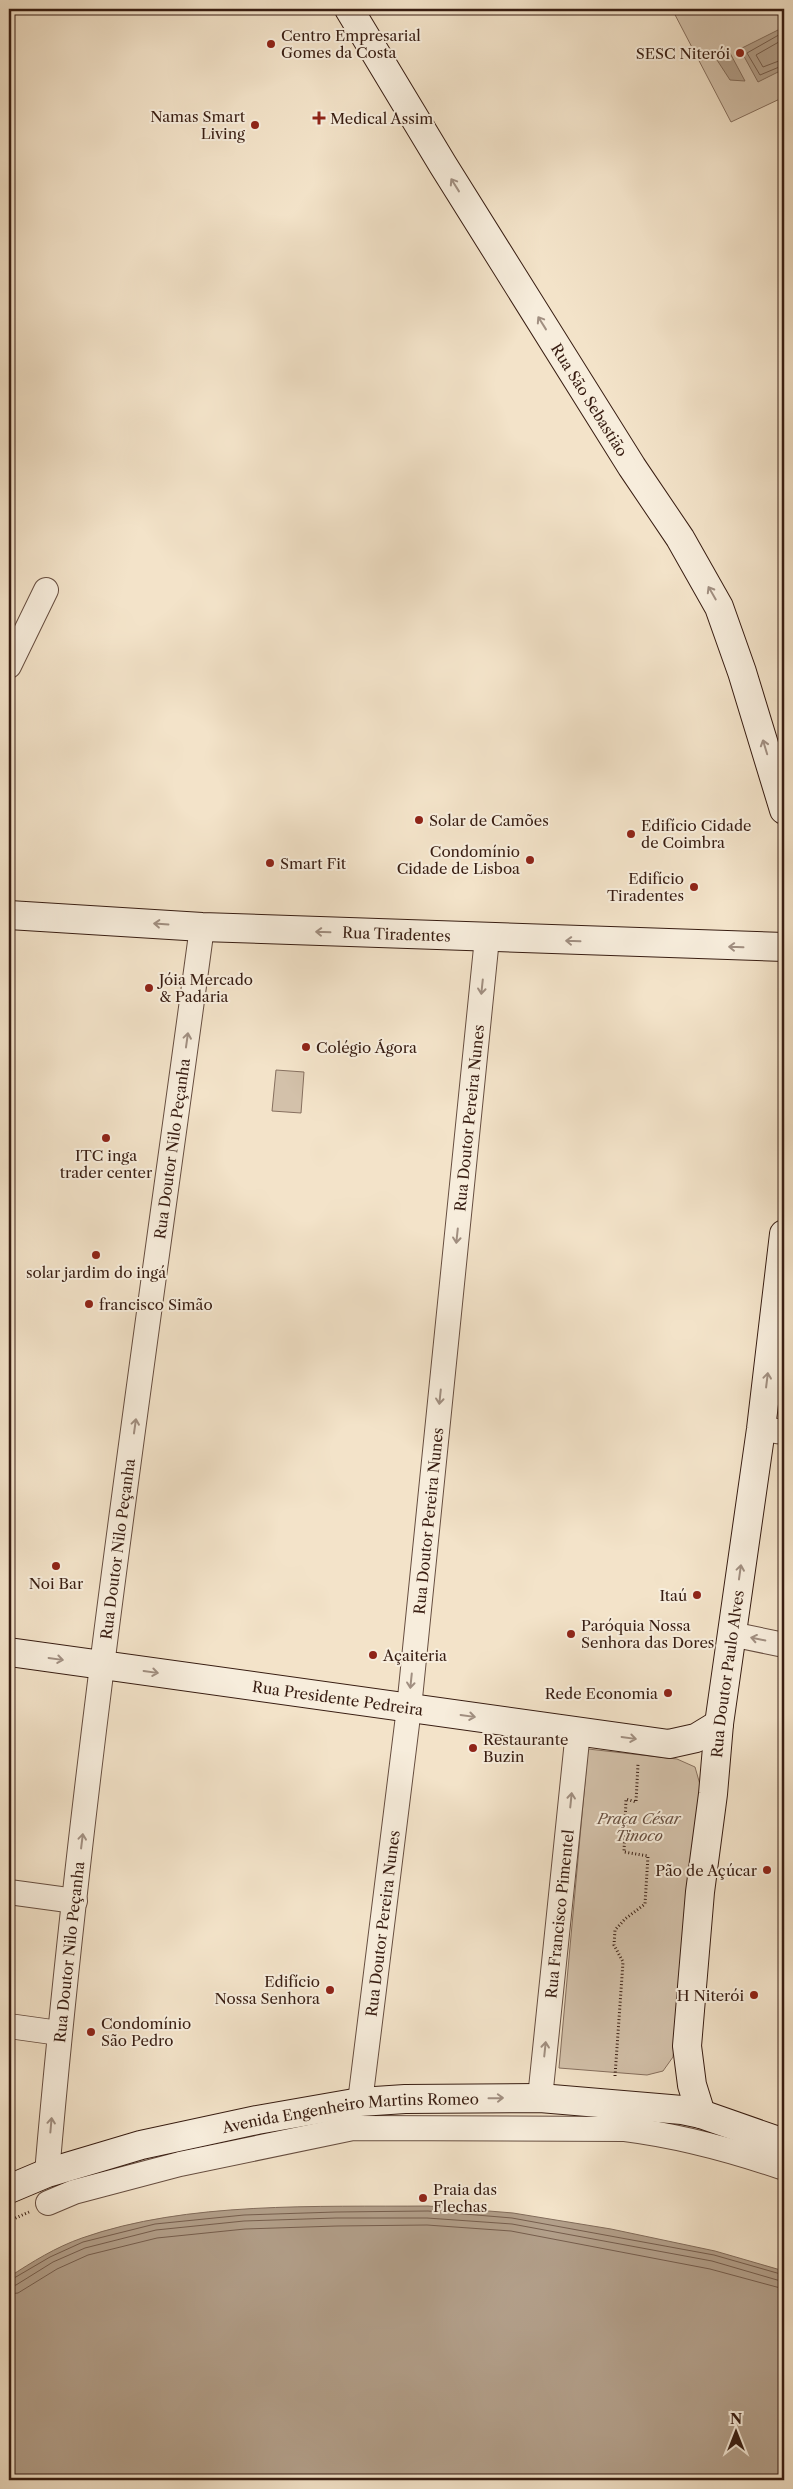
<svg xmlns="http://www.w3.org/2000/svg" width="793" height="2489" font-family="'Libre Caslon Text',serif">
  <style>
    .green { fill: #d3c1aa; stroke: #866f5e }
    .water { fill: #b3a08b; stroke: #826c5b }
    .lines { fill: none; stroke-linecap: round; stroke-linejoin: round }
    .shore { stroke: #765e4e; stroke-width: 1 }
    .street-casing { stroke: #674e40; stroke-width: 26 }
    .secondary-casing { stroke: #381d12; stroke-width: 30 }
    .path { stroke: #381d12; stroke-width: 3; stroke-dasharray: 1 2.5; stroke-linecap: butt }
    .street { stroke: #f7eddc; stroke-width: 24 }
    .secondary { stroke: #f7eddc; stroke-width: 28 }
    .oneway { stroke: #a18f81 }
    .poi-dot { fill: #8f2418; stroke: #f7eddc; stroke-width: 2 }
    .labels { text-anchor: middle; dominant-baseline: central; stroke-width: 4; stroke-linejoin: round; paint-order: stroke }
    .poi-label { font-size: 15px; fill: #381d12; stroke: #f7eddc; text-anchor: start }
    .street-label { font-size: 15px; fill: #381d12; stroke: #f7eddc }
    .park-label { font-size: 15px; font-style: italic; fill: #664e40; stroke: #f7eddc }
  </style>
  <rect width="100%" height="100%" fill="#f3e3c9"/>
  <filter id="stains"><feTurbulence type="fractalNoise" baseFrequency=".004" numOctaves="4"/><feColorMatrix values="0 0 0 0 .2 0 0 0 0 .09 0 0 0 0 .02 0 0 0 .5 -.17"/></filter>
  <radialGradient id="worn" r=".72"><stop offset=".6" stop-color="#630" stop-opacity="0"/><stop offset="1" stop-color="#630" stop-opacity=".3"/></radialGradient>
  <!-- green -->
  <path class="green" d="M672,9h112v88l-53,25z
    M276,1070l28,2 -3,41 -29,-2z
    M588,1749l89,10 18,8 6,21 -28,269 -10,14 -16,4 -88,-7z"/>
  <!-- water -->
  <path class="water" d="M784,27v42l-26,13 -18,-33z
    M730,53l15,28 -15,-1 -13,-20z
    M428,2206l85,7 98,16 104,22 69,20v209h-775v-203c23,-15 47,-30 73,-39 105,-37 236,-31 346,-32z"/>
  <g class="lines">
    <!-- shore -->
    <path class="shore" d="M784,32l-37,21 13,22 24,-10
      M784,39l-28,16 7,12 21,-8
      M9,2281l41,-24 33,-15 72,-18 89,-9 92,-3 92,-1 84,7 202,37 70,20
      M9,2287l7,-2 37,-23 32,-14 71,-18 88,-9 92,-3h91l85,6 200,37 72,21
      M9,2294l9,-1 39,-24 31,-14 69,-17 88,-9 92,-3 90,-1 84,6 199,38 74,20"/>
    <defs>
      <g id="street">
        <path d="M9,666l37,-76"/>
        <path d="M761,1429l23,3"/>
        <path d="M731,1634l53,11"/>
        <path d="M9,1892l66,9"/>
        <path d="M9,2026l50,7"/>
        <path id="s1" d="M540,2098l38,-367"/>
        <path id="s2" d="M360,2102l49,-394 78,-770"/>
        <path id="s3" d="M47,2173c36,-417 99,-831 155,-1246"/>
        <path d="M48,2203l26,-11 106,-28 173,-36 272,1c55,7 107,21 159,39"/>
      </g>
      <g id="secondary">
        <path id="s4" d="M349,9l94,156 189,302 48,71 39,69 23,65 42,138"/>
        <path id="s5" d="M9,915l193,12 582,20"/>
        <path id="s6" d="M9,1652l660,92 27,-6 23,-14"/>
        <path id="s7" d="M701,2114l-9,-29 -5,-39 13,-154 13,-98 6,-70 42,-295 23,-195"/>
        <path id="s8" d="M9,2189l38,-16 94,-28 116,-25 103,-18 45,-3 135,-1 142,12 19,4 83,29"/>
      </g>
    </defs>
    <!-- street casing -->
    <use href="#street" class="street-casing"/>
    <!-- secondary casing -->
    <use href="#secondary" class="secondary-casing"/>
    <!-- path -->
    <path class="path" d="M615,2076l8,-114 -9,-17 1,-15 10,-11 20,-15 3,-48 -24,-4 2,-53 10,3 2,-38
      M9,2221l20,-9"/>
    <!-- street -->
    <use href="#street" class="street"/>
    <!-- secondary -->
    <use href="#secondary" class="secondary"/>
  </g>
  <!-- one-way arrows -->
  <defs><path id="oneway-shaft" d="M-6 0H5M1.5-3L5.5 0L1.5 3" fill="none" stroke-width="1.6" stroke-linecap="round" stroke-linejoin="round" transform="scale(1.25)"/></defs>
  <g class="oneway">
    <use href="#oneway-shaft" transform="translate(455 185) rotate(-122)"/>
    <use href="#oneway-shaft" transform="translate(542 323) rotate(-122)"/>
    <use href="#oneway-shaft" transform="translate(712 593) rotate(-120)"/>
    <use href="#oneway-shaft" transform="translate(765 747) rotate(-107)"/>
    <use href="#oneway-shaft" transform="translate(161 924) rotate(-176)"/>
    <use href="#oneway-shaft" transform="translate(323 932) rotate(-178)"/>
    <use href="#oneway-shaft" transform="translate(573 941) rotate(-178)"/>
    <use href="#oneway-shaft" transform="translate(736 947) rotate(-178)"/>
    <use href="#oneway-shaft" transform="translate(482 987) rotate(96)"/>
    <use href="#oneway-shaft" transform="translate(187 1040) rotate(-82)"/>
    <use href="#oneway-shaft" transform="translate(457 1236) rotate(96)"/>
    <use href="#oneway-shaft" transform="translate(767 1380) rotate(-83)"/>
    <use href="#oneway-shaft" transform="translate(440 1397) rotate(96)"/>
    <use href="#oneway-shaft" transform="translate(135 1426) rotate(-82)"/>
    <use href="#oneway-shaft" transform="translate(740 1572) rotate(-82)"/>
    <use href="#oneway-shaft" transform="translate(758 1639) rotate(-168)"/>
    <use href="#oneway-shaft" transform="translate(56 1659) rotate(8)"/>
    <use href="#oneway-shaft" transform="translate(151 1672) rotate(8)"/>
    <use href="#oneway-shaft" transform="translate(411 1681) rotate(96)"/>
    <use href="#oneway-shaft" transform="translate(468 1716) rotate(8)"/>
    <use href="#oneway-shaft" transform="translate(629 1738) rotate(8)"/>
    <use href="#oneway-shaft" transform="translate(571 1800) rotate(-84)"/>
    <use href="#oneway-shaft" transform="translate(82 1841) rotate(-83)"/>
    <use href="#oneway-shaft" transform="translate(545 2049) rotate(-84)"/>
    <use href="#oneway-shaft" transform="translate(496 2098) rotate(-1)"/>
    <use href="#oneway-shaft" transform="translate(51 2125) rotate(-85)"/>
  </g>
  <!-- markers -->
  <g class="poi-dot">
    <circle cx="271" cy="44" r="5"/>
    <circle cx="740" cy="53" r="5"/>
    <path d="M316.5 110.5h5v5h5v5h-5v5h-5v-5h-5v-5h5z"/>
    <circle cx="255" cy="125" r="5"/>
    <circle cx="419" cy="820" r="5"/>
    <circle cx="631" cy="834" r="5"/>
    <circle cx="530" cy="860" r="5"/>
    <circle cx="270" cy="863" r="5"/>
    <circle cx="694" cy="887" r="5"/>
    <circle cx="149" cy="988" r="5"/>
    <circle cx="306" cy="1047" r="5"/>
    <circle cx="106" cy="1138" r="5"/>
    <circle cx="96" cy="1255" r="5"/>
    <circle cx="89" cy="1304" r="5"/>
    <circle cx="56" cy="1566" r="5"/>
    <circle cx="697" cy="1595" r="5"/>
    <circle cx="571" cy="1634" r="5"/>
    <circle cx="373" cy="1655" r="5"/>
    <circle cx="668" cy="1693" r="5"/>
    <circle cx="473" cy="1748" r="5"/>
    <circle cx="767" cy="1870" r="5"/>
    <circle cx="330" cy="1990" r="5"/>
    <circle cx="754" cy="1995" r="5"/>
    <circle cx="91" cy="2032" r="5"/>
    <circle cx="423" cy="2198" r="5"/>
  </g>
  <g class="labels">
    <!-- poi labels -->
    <g class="poi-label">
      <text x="281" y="35">Centro Empresarial<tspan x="281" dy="17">Gomes da Costa</tspan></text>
      <text x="730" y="53" text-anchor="end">SESC Niterói</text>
      <text x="245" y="116" text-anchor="end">Namas Smart<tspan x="245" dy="17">Living</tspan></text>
      <text x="330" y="118">Medical Assim</text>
      <text x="429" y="820">Solar de Camões</text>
      <text x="641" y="825">Edifício Cidade<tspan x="641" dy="17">de Coimbra</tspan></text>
      <text x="520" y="851" text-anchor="end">Condomínio<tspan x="520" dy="17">Cidade de Lisboa</tspan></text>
      <text x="280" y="863">Smart Fit</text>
      <text x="684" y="878" text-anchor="end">Edifício<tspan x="684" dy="17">Tiradentes</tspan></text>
      <text x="159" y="979">Jóia Mercado<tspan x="159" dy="17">&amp; Padaria</tspan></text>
      <text x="316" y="1047">Colégio Ágora</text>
      <text x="106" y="1155" text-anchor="middle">ITC inga<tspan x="106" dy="17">trader center</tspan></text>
      <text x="96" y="1272" text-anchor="middle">solar jardim do ingá</text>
      <text x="99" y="1304">francisco Simão</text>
      <text x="56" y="1583" text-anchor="middle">Noi Bar</text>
      <text x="687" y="1595" text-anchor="end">Itaú</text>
      <text x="581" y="1625">Paróquia Nossa<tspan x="581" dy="17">Senhora das Dores</tspan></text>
      <text x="383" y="1655">Açaiteria</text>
      <text x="658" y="1693" text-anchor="end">Rede Economia</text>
      <text x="483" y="1739">Restaurante<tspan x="483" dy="17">Buzin</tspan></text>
      <text x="757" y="1870" text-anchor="end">Pão de Açúcar</text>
      <text x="320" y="1981" text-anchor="end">Edifício<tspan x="320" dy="17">Nossa Senhora</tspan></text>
      <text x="744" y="1995" text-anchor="end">H Niterói</text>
      <text x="101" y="2023">Condomínio<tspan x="101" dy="17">São Pedro</tspan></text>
      <text x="433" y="2189">Praia das<tspan x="433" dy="17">Flechas</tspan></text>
    </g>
    <!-- street labels -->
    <g class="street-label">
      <text stroke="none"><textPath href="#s4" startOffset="459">Rua São Sebastião</textPath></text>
      <text stroke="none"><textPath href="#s5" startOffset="388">Rua Tiradentes</textPath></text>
      <text stroke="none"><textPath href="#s2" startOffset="990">Rua Doutor Pereira Nunes</textPath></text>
      <text stroke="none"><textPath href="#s3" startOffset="1032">Rua Doutor Nilo Peçanha</textPath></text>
      <text stroke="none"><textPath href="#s2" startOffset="585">Rua Doutor Pereira Nunes</textPath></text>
      <text stroke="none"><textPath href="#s3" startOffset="628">Rua Doutor Nilo Peçanha</textPath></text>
      <text stroke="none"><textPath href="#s7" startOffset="444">Rua Doutor Paulo Alves</textPath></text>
      <text stroke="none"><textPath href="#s6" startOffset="332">Rua Presidente Pedreira</textPath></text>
      <text stroke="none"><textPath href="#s1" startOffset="185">Rua Francisco Pimentel</textPath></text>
      <text stroke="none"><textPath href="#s2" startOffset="180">Rua Doutor Pereira Nunes</textPath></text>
      <text stroke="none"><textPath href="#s3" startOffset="222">Rua Doutor Nilo Peçanha</textPath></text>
      <text stroke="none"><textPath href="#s8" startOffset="352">Avenida Engenheiro Martins Romeo</textPath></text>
    </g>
    <!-- park labels -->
    <g class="park-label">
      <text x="639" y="1818">Praça César<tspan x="639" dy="17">Tinoco</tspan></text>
    </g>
  </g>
  <!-- margin -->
  <rect width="793" height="2489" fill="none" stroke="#f3e3c9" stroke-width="30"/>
  <rect x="10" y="10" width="773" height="2469" fill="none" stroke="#381d12" stroke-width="2.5"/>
  <rect x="15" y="15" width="763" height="2459" fill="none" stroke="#381d12"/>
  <!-- north arrow -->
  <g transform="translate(736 2432)" stroke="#f7eddc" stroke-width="4" paint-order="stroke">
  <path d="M0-4L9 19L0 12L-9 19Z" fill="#381d12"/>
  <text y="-8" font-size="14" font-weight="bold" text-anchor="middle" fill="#381d12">N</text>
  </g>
  <rect width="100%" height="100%" filter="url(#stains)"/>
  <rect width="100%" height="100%" fill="url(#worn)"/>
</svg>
